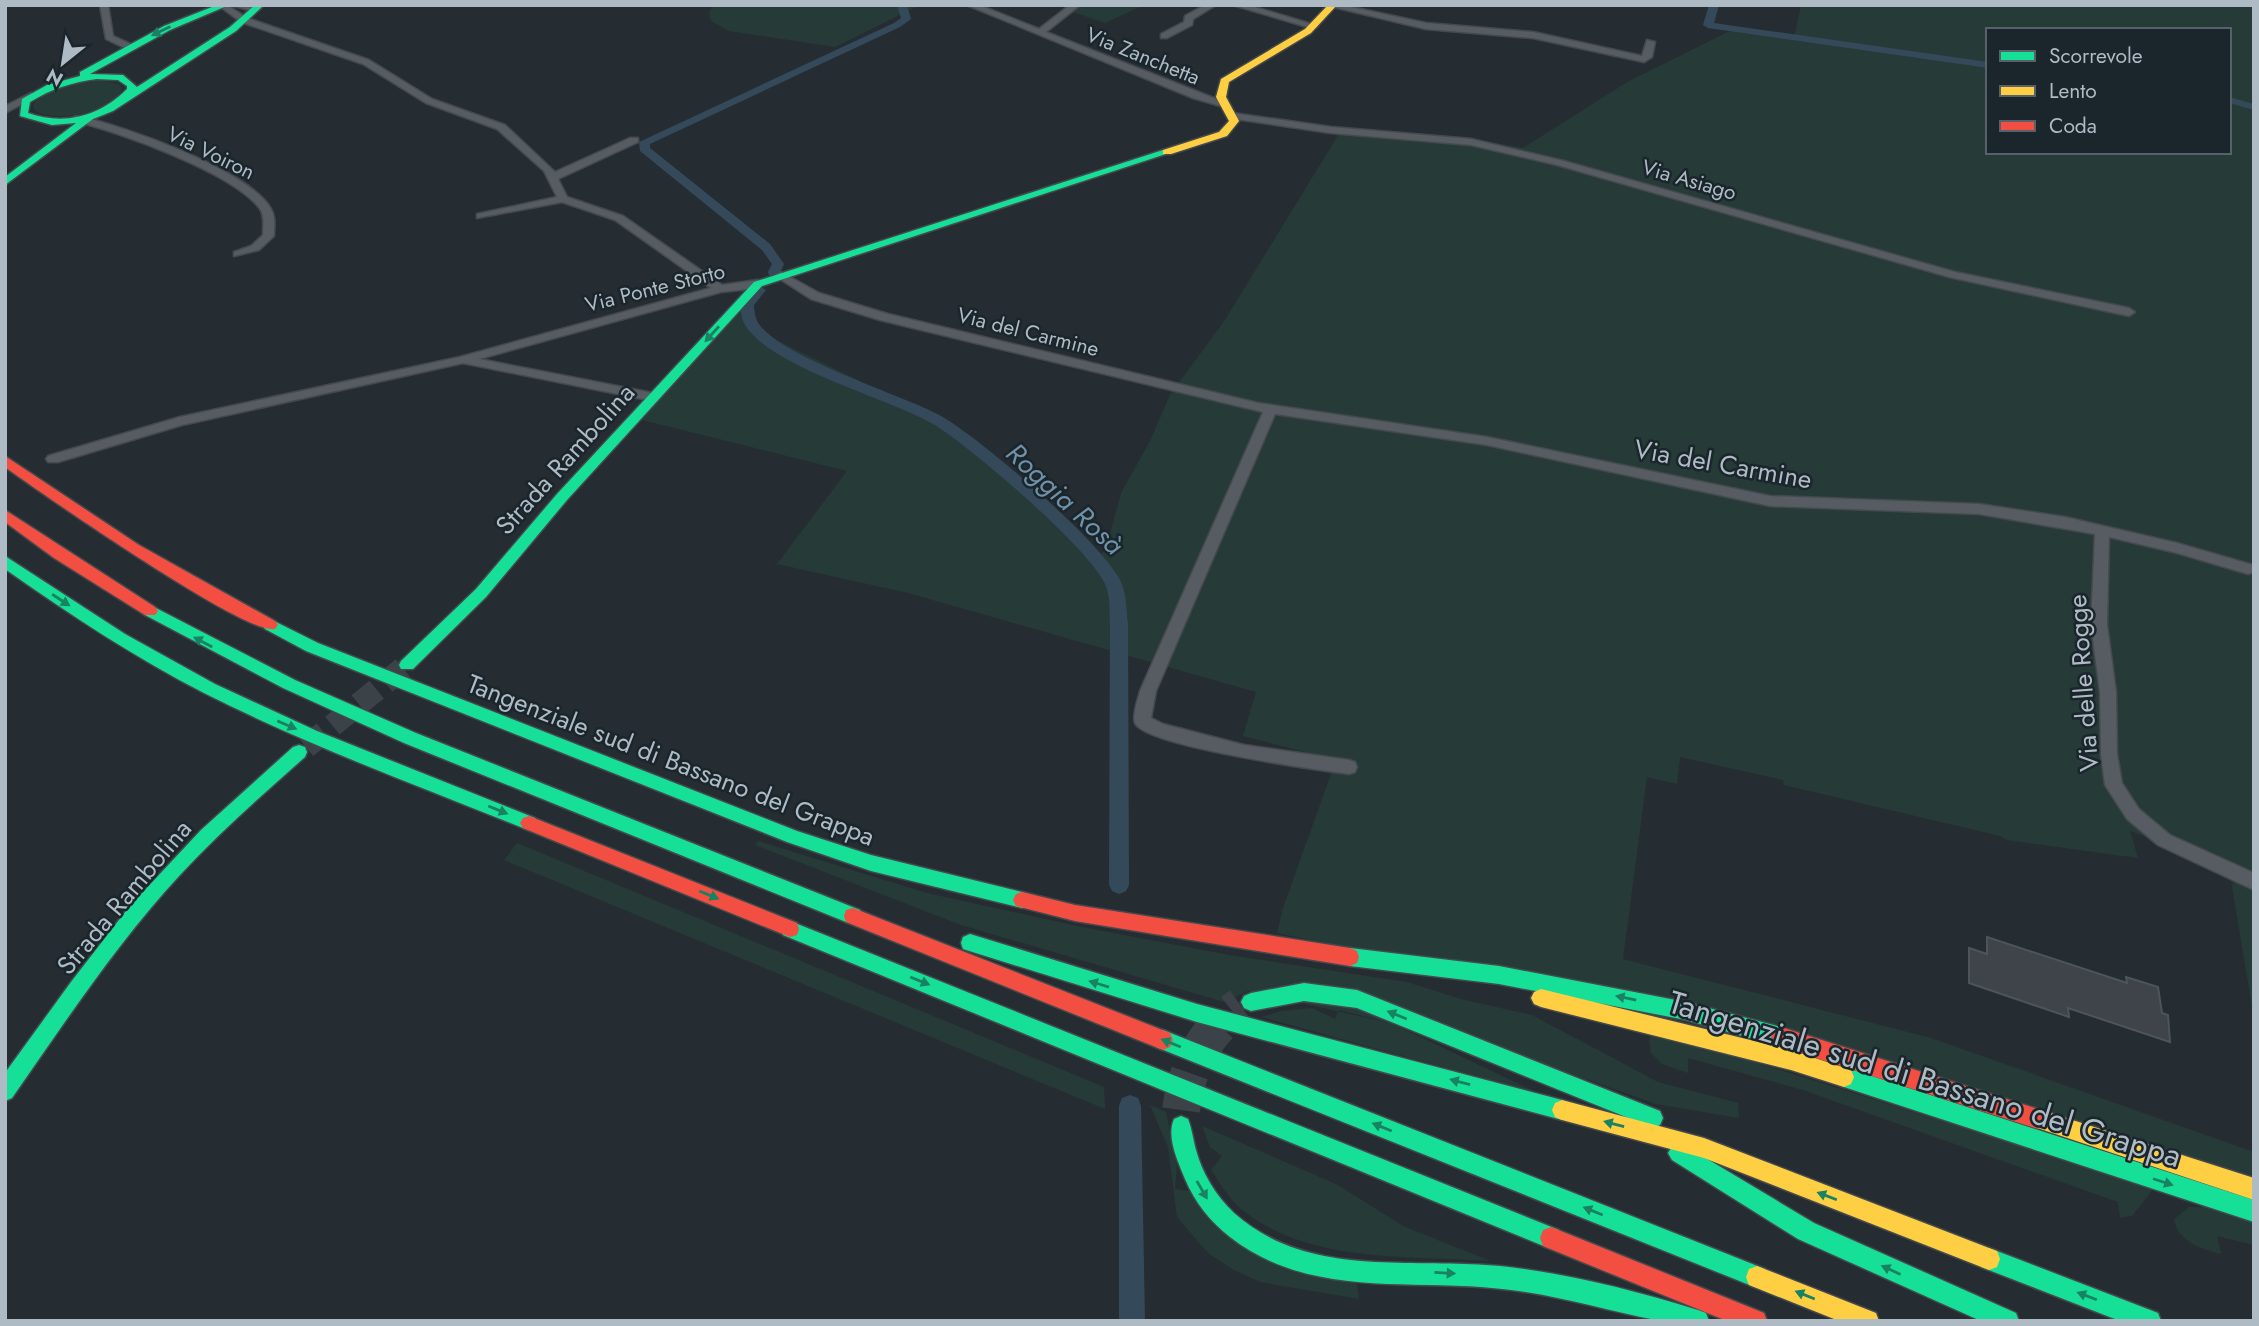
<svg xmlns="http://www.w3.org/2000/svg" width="2259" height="1326" font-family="Jost,sans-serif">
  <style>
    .green { fill: #263a38; fill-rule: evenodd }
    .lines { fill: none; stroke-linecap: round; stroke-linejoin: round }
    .canal { fill: #344a5a; fill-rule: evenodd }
    .building { fill: #3e4449; stroke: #4e555a; stroke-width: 2 }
    .secondary-tunnel { stroke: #3b4248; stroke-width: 23; stroke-dasharray: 23 11; stroke-linecap: butt }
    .highway-tunnel { stroke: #3b4248; stroke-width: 38; stroke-dasharray: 38 19; stroke-linecap: butt }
    .street-casing { stroke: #44494d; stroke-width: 3 }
    .fast-casing { stroke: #44494d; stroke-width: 3 }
    .slow-casing { stroke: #44494d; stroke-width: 3 }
    .jam-casing { stroke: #44494d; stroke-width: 3 }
    .street { fill: #565c61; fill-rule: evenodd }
    .fast { fill: #16e098; fill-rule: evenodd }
    .slow { fill: #ffcf43; fill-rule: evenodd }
    .jam { fill: #f24e42; fill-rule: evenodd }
    .oneway { fill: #188262 }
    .labels { text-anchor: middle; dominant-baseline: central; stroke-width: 5; stroke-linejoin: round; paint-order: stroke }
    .far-street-label { font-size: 21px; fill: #afbbc4; stroke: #1a252c }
    .street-label { font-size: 26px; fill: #afbbc4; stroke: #1a252c }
    .water-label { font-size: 28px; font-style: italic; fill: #7091a8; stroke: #1a252c }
    .near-street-label { font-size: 32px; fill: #afbbc4; stroke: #1a252c }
  </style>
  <rect width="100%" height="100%" fill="#262d32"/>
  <!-- green -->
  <path class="green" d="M714,5h206l-85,42 -106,-16 -18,-10 -2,-9z
    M1082,5h62l-39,18 -32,-11z
    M1801,5h453v871l-124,-45 8,27 -131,-18 -7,-4 -216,-51 -1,-5 -103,-23 -3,27 -30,-7 -24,182 308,79 323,114v26l-358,-114 -619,-131 6,-25 53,-148 -93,-24 13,-44 -348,-99 -131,-29 70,-93 -205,-51 96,-112 16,-2 1,15 15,16 190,93 140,127 9,-19 12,-45 29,-52 20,-46 55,-75 112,-183 2,-10 124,10 60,11 106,-67 105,-52 60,9zM1988,30h241v122h-241z
    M99,80l20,4 3,4c-7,25 -69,36 -88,22l-1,-5c13,-20 44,-22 66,-25z
    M758,841l169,52 155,34 147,28 178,27 54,17 71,16 126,67 80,21 1,15 -83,-14 -160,-57 -248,-56 -24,11 -263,-77 -206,-80z
    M517,843l587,244 1,22 -601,-249z
    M2234,879l20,9v131l-22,-133z
    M1312,1008l23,11 4,-9 52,13 147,70 -277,-76 20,-6z
    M1652,1033l30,6 472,149 -22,28 -12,2 -2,-16 -315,-112 -115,-32v15l-26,-9 -11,-11 -2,-14z
    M1150,1105l16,7 11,54 -2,23 14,2 168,93 2,15 -99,-17 -26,-12 -26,-17 -31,-36 -9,-70z
    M1202,1126l136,59 65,41 87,35c-84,-6 -181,3 -249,-52 -12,-10 -21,-26 -30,-39l11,-14 -12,-9z
    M2189,1207h16l49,15v23l-37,-9 4,18c-21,-6 -42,-11 -47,-35z"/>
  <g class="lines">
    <!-- canal -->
    <path class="canal" d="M897,5h10l4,14 -11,8 -250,117v4l120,96 14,20 -5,11h-10l-1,-3 4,-8 -10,-14 -122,-99 -1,-9 255,-119 7,-5z
      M1709,5h10l-5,18 274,39v6l-280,-40 -5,-3z
      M2229,97l25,7v6l-25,-7z
      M759,286l7,4 -12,15c0,5 1,11 3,16 20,36 144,73 184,95 38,21 163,128 180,166 6,13 5,28 7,42l1,261 -3,6 -7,3 -7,-3 -3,-6 1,-261c-1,-13 1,-30 -6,-42 -18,-36 -134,-136 -171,-158 -44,-26 -169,-58 -190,-103 -2,-5 -2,-11 -3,-16l14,-18z
      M1130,1095l8,3 3,8 4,215h-26v-215l3,-8z"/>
  </g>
  <!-- building -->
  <path class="building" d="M1987,937l140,46 -1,-6 32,10 4,26 6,2 2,27 -102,-34 1,9 -100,-34v-35l18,6z"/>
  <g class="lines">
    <!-- secondary-tunnel -->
    <path class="secondary-tunnel" d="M306,747l101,-82"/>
    <!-- highway-tunnel -->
    <path class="highway-tunnel" d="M1181,1110c6,-44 23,-78 60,-104"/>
    <defs>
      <path id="street" d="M100,5h8l5,31 20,9v4h-6l-21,-10z
        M218,5h9l20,13 122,42 63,39 73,26 50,47 75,-34h8v4l-80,37 9,18 56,19 99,69 36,-5 6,4 -6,4 -37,4 -242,67 179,35v6l-5,1 -190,-38 -281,62 -124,37h-10l-2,-3 2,-3 132,-39 280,-60 251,-69 -96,-68 -53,-18 -85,16v-4l80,-17 -13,-26 -47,-42 -71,-26 -63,-39 -122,-42z
        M231,5h19l10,4 -4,3z
        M967,5h12l60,24 31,-24h10l-34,27 183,72 -5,3 -31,-9z
        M1205,5h11l-23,14 -1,6 -25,13h-6v-4l23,-12 1,-6z
        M1233,5h15l70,21 -4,3z
        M1342,5l84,18 107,9 109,24 5,-16 8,2 -3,15 -8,5 -111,-24 -107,-9 -97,-23z
        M31,93l8,2 -34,18v-7z
        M1232,113l99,14 140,12 93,22 391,111 174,36 6,4 -6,4 -180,-39 -392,-112 -86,-20 -140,-12 -102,-15 -2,-2z
        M77,116c43,8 174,55 194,93 5,8 3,18 3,27l-15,14 -25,6v-4l17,-6 12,-11c0,-9 2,-19 -3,-26 -25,-36 -144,-78 -186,-88v-4z
        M781,272l38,21 69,21 370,89 229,34 283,59 209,8 86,13 112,26 76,22 1,7 -6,2 -71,-21 -68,-16 -2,88 9,67 1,62 5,29 17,26 31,26 84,38v17l-96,-45 -31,-26 -22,-34 -4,-31 -1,-62 -9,-67 4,-91 -116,-20 -209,-8 -283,-61 -212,-31 -119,277 -5,27 12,6 81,21 105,15 6,2 2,5 -2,5 -6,2c-30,-4 -205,-28 -214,-51 -3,-8 3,-24 5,-32l123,-279 -383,-92 -69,-21 -34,-22 -2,-2z"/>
      <path id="fast" d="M217,5h12l-59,25 -80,44 33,1 14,12 93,-60 25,-22h9l-28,26 -123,80 -20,8 -88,66v-8l71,-54 -24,2 -32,-9 2,-17 25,-14 33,-9v-4l84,-46zM97,79l21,1 9,6v3c-27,27 -62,37 -99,24l2,-11c21,-13 43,-20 67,-23z
        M1163,150l9,2 -410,134 -195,214 -81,97 -73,72h-12l-2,-4 2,-4 75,-72 81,-95 197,-212z
        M5,556l120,78 90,50 102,47 218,87 3,5 -3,5 -6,2 -6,-2c-107,-43 -216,-83 -319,-135 -70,-36 -135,-79 -199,-124z
        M150,605l145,75 121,53 444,177 2,6 -2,6 -7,2 -7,-2 -442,-179 -121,-55 -138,-73 -3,-4z
        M270,619l48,24 479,188 74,24 151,37 6,2 3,6 -3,6 -6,2 -151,-37 -84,-29 -481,-191 -41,-22 -3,-4 3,-4z
        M299,745l6,2 2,5 -2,5c-43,38 -86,76 -125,118 -63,68 -115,147 -168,223l-7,3v-28l66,-91 58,-75 72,-77 92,-83z
        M790,921l769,309 3,8 -3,8 -8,3 -768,-314 -2,-6 2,-6z
        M970,934l227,70 365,96 7,3 3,7 -3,7 -7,3 -365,-98 -234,-73 -2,-6 2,-6z
        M1350,948l149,18 187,36 95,25 7,3 3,7 -3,7 -7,3 -95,-27 -187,-36 -149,-18 -7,-3 -2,-6 2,-6z
        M1304,983l53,7 303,121 3,7 -3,7 -7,3 -296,-120 -53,-7 -53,10 -7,-3 -3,-6 3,-6 7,-3z
        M1163,1030l602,239 3,8 -3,8 -8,3 -601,-241 -3,-7 3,-7z
        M1844,1067l410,133v22l-410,-135 -7,-3 -3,-7 3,-7z
        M1181,1116l7,3c4,10 5,20 8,31 6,23 20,46 38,63 74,66 176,44 266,53 67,7 133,24 198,44l8,3 3,8c-17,0 -36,2 -53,-1 -48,-9 -95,-24 -145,-30 -95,-13 -199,11 -281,-53 -19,-15 -35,-34 -45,-58 -7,-17 -19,-42 -11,-60z
        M1679,1142l135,81 202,90 3,8h-38l-183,-82 -126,-79 -4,-7 4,-7z
        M1989,1248l169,65 3,8h-41l-139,-54 -3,-8 3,-8z"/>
      <path id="slow" d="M1328,5h9l-26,28 -82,49 -3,15 13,24 -12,15 -56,18h-8v-4l56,-18 10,-11 -13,-24 5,-18 84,-50z
        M1541,989l250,61 60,20 3,7 -3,7 -7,3 -53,-17 -250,-63 -7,-3 -3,-6 3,-6z
        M1562,1100l142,38 285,110 8,3 3,8 -3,8 -8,3 -285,-112 -142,-38 -7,-3 -3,-7 3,-7z
        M2038,1109l216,69v22l-223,-74 -3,-7 3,-7z
        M1757,1266l119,47 3,8h-40l-90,-36 -3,-8 3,-8z"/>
      <path id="jam" d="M5,456l134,89 136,76 3,4 -3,4c-27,8 -237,-138 -270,-162z
        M5,510l150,97 3,4 -3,4h-10l-91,-57 -49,-36z
        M529,816l268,107 2,6 -2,6 -7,2 -267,-109 -3,-5 3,-5z
        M1022,892l53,13 275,43 7,3 2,6 -2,6 -7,3 -275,-45 -59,-15 -3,-6 3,-6z
        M853,908l317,125 3,7 -3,7 -7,3 -317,-128 -2,-6 2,-6z
        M1781,1027l257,82 7,3 3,7 -3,7 -7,3 -257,-82 -7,-3 -3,-7 3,-7z
        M1551,1227l213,86 3,8h-40l-184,-75 -3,-8 3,-8z"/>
    </defs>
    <!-- street casing -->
    <use href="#street" class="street-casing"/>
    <!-- fast casing -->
    <use href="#fast" class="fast-casing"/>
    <!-- slow casing -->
    <use href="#slow" class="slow-casing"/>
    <!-- jam casing -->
    <use href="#jam" class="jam-casing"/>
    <!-- street -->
    <use href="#street" class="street"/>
    <!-- fast -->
    <use href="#fast" class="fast"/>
    <!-- slow -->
    <use href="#slow" class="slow"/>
    <!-- jam -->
    <use href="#jam" class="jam"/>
  </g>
  <!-- one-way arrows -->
  <defs><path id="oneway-solid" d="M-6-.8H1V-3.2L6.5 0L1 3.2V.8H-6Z" transform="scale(1.75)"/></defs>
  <g class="oneway">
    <use href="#oneway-solid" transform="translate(161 31) rotate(154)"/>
    <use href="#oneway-solid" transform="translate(712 334) rotate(132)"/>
    <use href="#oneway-solid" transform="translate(61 600) rotate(33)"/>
    <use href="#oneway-solid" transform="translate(203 642) rotate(-152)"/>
    <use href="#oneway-solid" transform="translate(287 725) rotate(23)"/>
    <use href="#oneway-solid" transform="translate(498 810) rotate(22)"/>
    <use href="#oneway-solid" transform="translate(709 895) rotate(22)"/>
    <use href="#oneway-solid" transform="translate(920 981) rotate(22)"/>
    <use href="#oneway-solid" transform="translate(1099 984) rotate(-163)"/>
    <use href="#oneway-solid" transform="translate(1626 998) rotate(-168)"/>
    <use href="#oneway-solid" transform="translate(1397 1015) rotate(-158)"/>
    <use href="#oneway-solid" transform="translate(1171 1043) rotate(-158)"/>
    <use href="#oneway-solid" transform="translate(1460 1082) rotate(-165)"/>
    <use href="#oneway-solid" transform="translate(1614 1124) rotate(-165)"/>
    <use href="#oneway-solid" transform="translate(1382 1127) rotate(-158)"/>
    <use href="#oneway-solid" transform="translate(2163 1182) rotate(18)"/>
    <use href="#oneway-solid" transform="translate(1202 1190) rotate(60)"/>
    <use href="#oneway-solid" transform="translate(1827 1196) rotate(-159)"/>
    <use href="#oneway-solid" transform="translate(1593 1211) rotate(-158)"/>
    <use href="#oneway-solid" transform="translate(1891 1270) rotate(-155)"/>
    <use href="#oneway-solid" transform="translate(1445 1273) rotate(3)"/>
    <use href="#oneway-solid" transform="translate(1805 1295) rotate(-158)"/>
    <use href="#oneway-solid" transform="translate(2087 1296) rotate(-159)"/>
  </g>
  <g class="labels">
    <!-- far-street labels -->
    <g class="far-street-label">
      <text transform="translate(1143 56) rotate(22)">Via Zanchetta</text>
      <text transform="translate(211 153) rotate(26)">Via Voiron</text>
      <text transform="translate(1689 180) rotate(16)">Via Asiago</text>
      <text transform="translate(655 288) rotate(-14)">Via Ponte Storto</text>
      <text transform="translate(1028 332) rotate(14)">Via del Carmine</text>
    </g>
    <!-- street labels -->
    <g class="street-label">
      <text transform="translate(565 459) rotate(-48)">Strada Rambolina</text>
      <text transform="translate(1723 464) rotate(10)">Via del Carmine</text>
      <text transform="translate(2083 683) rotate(-94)">Via delle Rogge</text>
      <text transform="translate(671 760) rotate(21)">Tangenziale sud di Bassano del Grappa</text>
      <text transform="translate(124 897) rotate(-50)">Strada Rambolina</text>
    </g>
    <!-- water labels -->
    <g class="water-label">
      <text transform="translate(1065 499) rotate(43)">Roggia Rosà</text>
    </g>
    <!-- near-street labels -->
    <g class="near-street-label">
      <text transform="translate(1925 1079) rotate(17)">Tangenziale sud di Bassano del Grappa</text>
    </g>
  </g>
  <!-- border -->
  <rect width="2259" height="1326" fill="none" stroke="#afbbc4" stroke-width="14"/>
  <!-- legend -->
  <rect x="1986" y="28" width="245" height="126" fill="#1a252c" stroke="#566169" stroke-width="2"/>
  <rect x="2000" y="51" width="35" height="10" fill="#16e098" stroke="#566169" stroke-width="2"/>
  <text x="2049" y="63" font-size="21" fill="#afbbc4">Scorrevole</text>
  <rect x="2000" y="86" width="35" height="10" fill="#ffcf43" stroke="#566169" stroke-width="2"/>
  <text x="2049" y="98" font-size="21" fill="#afbbc4">Lento</text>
  <rect x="2000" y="121" width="35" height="10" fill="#f24e42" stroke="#566169" stroke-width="2"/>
  <text x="2049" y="133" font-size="21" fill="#afbbc4">Coda</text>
  <!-- north arrow -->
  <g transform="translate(63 63) rotate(210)" stroke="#1a252c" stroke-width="5" paint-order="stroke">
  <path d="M0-5L12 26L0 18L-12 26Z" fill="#afbbc4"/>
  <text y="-10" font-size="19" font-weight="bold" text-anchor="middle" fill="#afbbc4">N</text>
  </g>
</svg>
